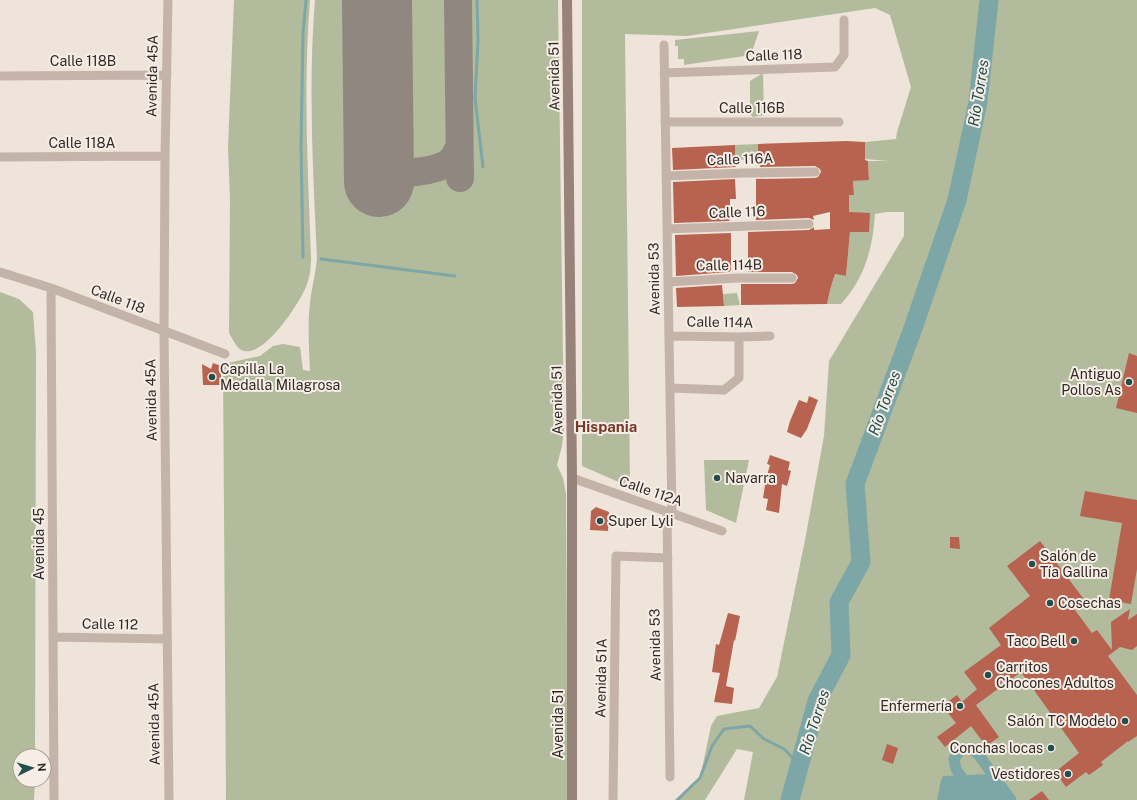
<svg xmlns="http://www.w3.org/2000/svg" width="1137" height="800" font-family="'Public Sans',sans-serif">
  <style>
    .green { fill: #b2bb9c }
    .water { fill: #7da7a7 }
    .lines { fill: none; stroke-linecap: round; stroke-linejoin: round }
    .stream { stroke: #7da7a7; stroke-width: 3 }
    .canal { stroke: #7da7a7; stroke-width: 11 }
    .river { stroke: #7da7a7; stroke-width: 19 }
    .taxiway { stroke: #908780; stroke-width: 28 }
    .runway { stroke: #908780; stroke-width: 70 }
    .building { fill: #b7634f }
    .street { stroke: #c4b3a8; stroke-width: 9 }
    .secondary { stroke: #97837a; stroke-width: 10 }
    .poi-dot { fill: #224e4e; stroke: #f6eee6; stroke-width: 1.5 }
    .labels { text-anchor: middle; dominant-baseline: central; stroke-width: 4; stroke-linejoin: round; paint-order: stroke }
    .street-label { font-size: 14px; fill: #322a27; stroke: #f6eee6 }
    .poi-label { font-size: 14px; fill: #322a27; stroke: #f6eee6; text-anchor: start }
    .water-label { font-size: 15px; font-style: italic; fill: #224e4e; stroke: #f6eee6 }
    .neighbourhood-label { font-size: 15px; font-weight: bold; fill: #77382a; stroke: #f6eee6 }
  </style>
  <rect width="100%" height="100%" fill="#eee4da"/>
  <!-- green -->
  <path class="green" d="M234,0h76c-7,86 -2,172 1,258 0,12 -2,25 -8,35 -8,16 -39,63 -59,58 -8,-2 -11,-12 -15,-18l1,-133 -2,-53z
    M315,0h38l2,188 36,-1 60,-17 -1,12h18l-1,-182h91l6,430 -2,16 -5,19 6,13 3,16 2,285 -1,21h-341l-3,-436 37,-8 13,-10 10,-2 17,3 3,23 7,1c-1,-25 -3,-51 1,-76 2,-12 5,-24 6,-37 -4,-86 -9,-172 -2,-258z
    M398,0h51l1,139 -6,10 -7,8 -33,8 -5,-2z
    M582,0h555v800h-393l9,-48 -16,-3 -32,51h-28l23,-22 11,-52 6,-10 42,-8 18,-31 28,-137 19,-104 5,-75 75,-125v-24h-17l-12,2c-2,33 -10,64 -34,90h-14l3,-14 5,-16 11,2 4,-44h19v-19h-20v-18l5,-1 -1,-13 16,-2 -1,-18h20l-23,-2v-17l31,-3 1,-7 14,-45 -21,-72 -15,-7 -188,28 -62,-2 5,453 -48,-21z
    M759,31l-8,24 -67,10v-6h-6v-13h-3v-6z
    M763,73l1,42 -11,2 -3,-3v-33z
    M758,144v15l-22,1 -1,-15z
    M0,292l19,7 14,13 3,39 -1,405h-15v24h15l-1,20h-34z
    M737,293l3,12 -16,1 -1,-12z
    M704,460h45l-13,63 -30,-13z"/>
  <!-- water -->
  <path class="water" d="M991,774c11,3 17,17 24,26h-78l4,-20 2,-4z"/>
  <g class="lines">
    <!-- stream -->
    <path class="stream" d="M477,0l1,41 -3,57 8,69
      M303,257l-2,-111 2,-113 3,-33
      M321,259l134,17
      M677,800l23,-22 12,-32 12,-17 26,-3 14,13 20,10 16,16"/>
    <!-- canal -->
    <path class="canal" d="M977,800l-21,-31 -2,-10 7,-10c8,-1 12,0 17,5l33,46"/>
    <!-- river -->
    <path class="river" d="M790,800l27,-99 24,-46 -2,-53 22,-40 -6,-78 57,-153 45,-131 21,-98 11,-102"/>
    <!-- taxiway -->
    <path class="taxiway" d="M458,0l2,178
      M378,147c4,8 6,16 13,21 11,9 46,2 57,-5 6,-4 8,-10 11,-15"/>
    <!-- runway -->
    <path class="runway" d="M377,0l2,182"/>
  </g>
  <!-- building -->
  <path class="building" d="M846,141l19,1v18l3,1 1,19 -16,1 1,14h-5v17l21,1 -1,19h-19l-4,44 -11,-2 -5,16 -3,14 -86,1v-21h51l3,-1 3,-5 -1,-3 -5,-3h-44v-40l61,-2 5,-3v3l16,-1v-17l-17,4 1,4 -5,-2 -53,2v-41l59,-1 3,-1 3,-5 -1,-3 -5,-3 -55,1 -2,-8v-15z
    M735,145l1,22 -63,3 -1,-22z
    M735,179l1,20h-6v20l-1,2 -55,2 -1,-41z
    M731,233v37l-2,2 -53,4 -1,-41z
    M722,285l2,21 -47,1 -1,-19z
    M1129,353l8,3v57l-21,-5z
    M213,363l8,3v19h-18l-1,-21 9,5z
    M809,396l9,4 -11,29 -6,9 -14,-6 3,-11 9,-21 8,3z
    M770,455l20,7 -2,8 3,1 -4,15 -5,-2 -3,29 -13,-3 2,-11 -5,-1 3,-19 4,-14 -3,-1z
    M1085,491l52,9v69l-6,35 -22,-4 13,-77 -42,-7z
    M596,507l13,5 -1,19 -18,-1 1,-19z
    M950,537h9l1,12 -10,-1z
    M1040,541l43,57 -11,8 20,27 5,-3 15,20 -1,-28 19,-13 -2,11 9,-6v32l-5,4 -12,-3 -12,9 29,39v41l-9,6v-1l-27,21 2,3 -14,10 -3,-3 -20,15 -11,-15 24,-19 -58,-81 -45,33 23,32 -13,9 -15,-20 -26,21 -8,-10 19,-14 -8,-10 4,-3 -6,-7 11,-8 5,7 15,-13 -13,-17 37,-27 -12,-17 41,-32 -23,-30z
    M728,613l12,3 -5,25 -1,-1 -8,46 8,2 -2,16 -18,-2 6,-29 -8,-1 4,-28 3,1z
    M887,744l11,4 -5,16 -11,-4z
    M1042,791l7,9h-20z"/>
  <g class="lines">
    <!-- street -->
    <path class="street" d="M168,0l-3,156 -1,175 5,469
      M664,45l8,468
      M664,73l171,-6 9,-12v-35
      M0,76l167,-1
      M665,122h174
      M0,157l165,-1
      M666,176l78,-3 71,-1
      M667,229l142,-5
      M0,272l51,16 174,66
      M668,282l70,-4h54
      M51,288l3,512
      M669,336l70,1 31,-1
      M670,388l54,2 15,-12v-41
      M572,478l150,53
      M667,512l3,265
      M53,637l114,2
      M613,800l3,-244 52,2"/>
    <!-- secondary -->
    <path class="secondary" d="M567,0l5,478v322"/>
  </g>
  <!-- markers -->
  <g class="poi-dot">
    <circle cx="212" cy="377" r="4"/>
    <circle cx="1129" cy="382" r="4"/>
    <circle cx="717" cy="478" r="4"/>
    <circle cx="600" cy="521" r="4"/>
    <circle cx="1032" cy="564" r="4"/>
    <circle cx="1050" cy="603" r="4"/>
    <circle cx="1074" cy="641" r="4"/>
    <circle cx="988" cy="675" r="4"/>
    <circle cx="960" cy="706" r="4"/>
    <circle cx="1125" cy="721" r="4"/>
    <circle cx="1051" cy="748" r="4"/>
    <circle cx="1068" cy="774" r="4"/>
  </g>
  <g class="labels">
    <!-- street labels -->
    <g class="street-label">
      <text transform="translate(774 55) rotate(-2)">Calle 118</text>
      <text x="83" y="61">Calle 118B</text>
      <text transform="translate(152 76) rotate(-89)">Avenida 45A</text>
      <text transform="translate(554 76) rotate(-91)">Avenida 51</text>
      <text x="752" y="108">Calle 116B</text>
      <text x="82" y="143">Calle 118A</text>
      <text transform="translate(740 159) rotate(-2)">Calle 116A</text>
      <text transform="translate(737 212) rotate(-2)">Calle 116</text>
      <text transform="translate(729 265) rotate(-1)">Calle 114B</text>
      <text transform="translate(654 279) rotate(-91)">Avenida 53</text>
      <text transform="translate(118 299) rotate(21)">Calle 118</text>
      <text transform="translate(720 322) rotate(1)">Calle 114A</text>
      <text transform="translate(151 400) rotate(-91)">Avenida 45A</text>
      <text transform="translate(557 400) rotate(-91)">Avenida 51</text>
      <text transform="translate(651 491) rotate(19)">Calle 112A</text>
      <text transform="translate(39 544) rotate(-90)">Avenida 45</text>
      <text transform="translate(110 624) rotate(1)">Calle 112</text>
      <text transform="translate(655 645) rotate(-91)">Avenida 53</text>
      <text transform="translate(601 678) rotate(-89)">Avenida 51A</text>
      <text transform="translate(154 724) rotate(-91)">Avenida 45A</text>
      <text transform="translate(558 724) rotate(-90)">Avenida 51</text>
    </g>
    <!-- poi labels -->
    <g class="poi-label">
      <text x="220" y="369">Capilla La<tspan x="220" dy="16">Medalla Milagrosa</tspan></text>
      <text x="1121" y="374" text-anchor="end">Antiguo<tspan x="1121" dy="16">Pollos As</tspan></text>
      <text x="725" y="478">Navarra</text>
      <text x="608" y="521">Super Lyli</text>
      <text x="1040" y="556">Salón de<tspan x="1040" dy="16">Tía Gallina</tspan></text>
      <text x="1058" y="603">Cosechas</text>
      <text x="1066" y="641" text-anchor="end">Taco Bell</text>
      <text x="996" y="667">Carritos<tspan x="996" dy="16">Chocones Adultos</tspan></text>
      <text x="952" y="706" text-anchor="end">Enfermería</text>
      <text x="1117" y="721" text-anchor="end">Salón TC Modelo</text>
      <text x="1043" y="748" text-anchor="end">Conchas locas</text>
      <text x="1060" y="774" text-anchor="end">Vestidores</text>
    </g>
    <!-- water labels -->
    <g class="water-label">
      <text transform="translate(978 93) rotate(-81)">Río Torres</text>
      <text transform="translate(884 403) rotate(-70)">Río Torres</text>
      <text transform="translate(814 722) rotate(-72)">Río Torres</text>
    </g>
    <!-- neighbourhood labels -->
    <g class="neighbourhood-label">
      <text x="606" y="426">Hispania</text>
    </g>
  </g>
  <!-- north arrow -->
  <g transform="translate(32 768) rotate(85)"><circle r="19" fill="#f6eee6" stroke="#a8a09a"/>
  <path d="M0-3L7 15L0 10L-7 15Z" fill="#224e4e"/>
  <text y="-6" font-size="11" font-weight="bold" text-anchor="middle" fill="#322a27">N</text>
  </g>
</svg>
